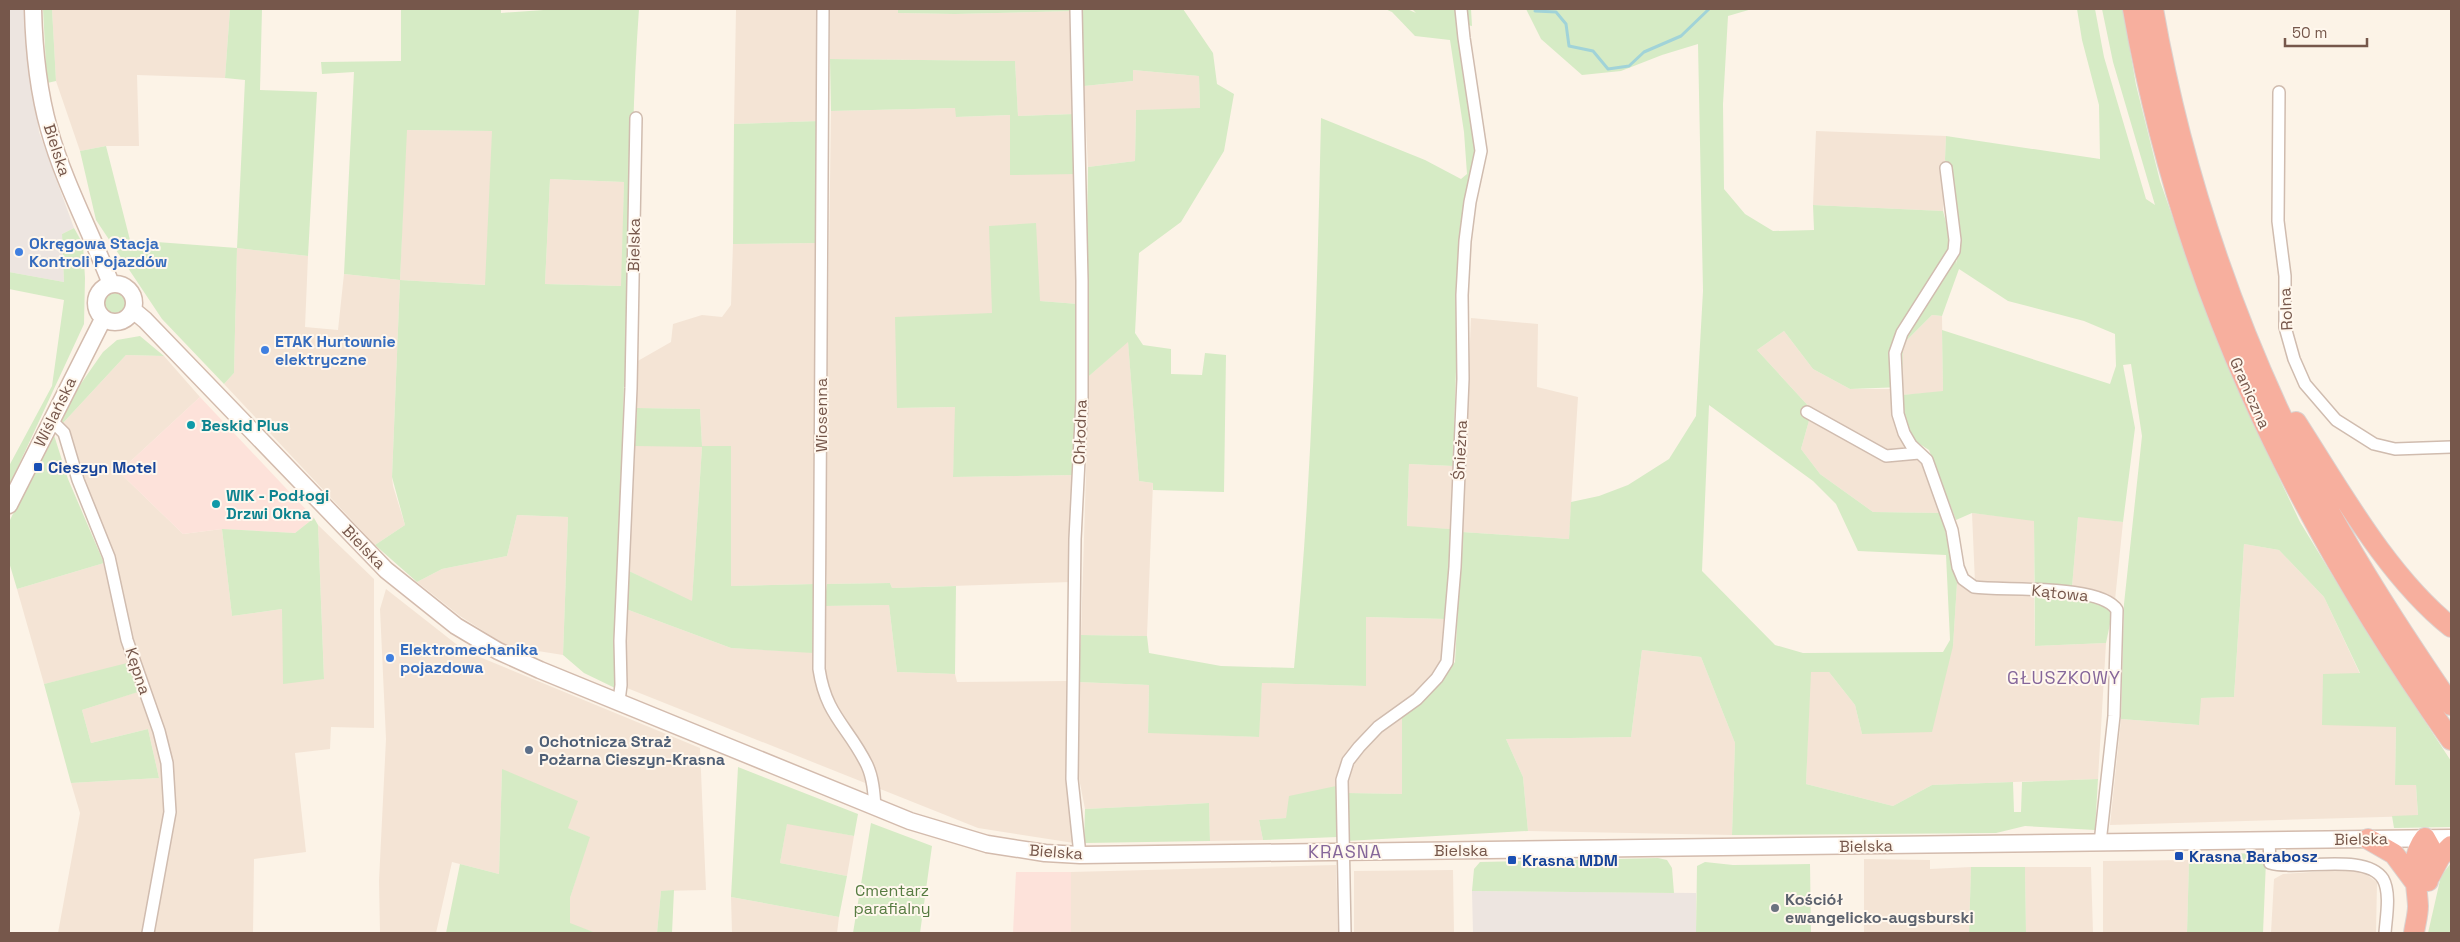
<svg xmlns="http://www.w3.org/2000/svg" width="2460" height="942" font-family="'Space Grotesk',sans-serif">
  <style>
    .residential { fill: #f4e4d5 }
    .commercial { fill: #fde2da }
    .industrial { fill: #ede5e0 }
    .green { fill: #d6ebc5; fill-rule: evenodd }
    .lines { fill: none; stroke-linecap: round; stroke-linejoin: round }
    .stream { stroke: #a1d3d8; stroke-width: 3 }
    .street-casing { stroke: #d0bcaf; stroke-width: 14 }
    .secondary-casing { stroke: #d3bbad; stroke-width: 19 }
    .highway-casing { stroke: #dbd3d0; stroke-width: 22 }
    .street { stroke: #fff; stroke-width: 11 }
    .secondary { stroke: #fff; stroke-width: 16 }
    .highway { stroke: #f7af9e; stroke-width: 20 }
    .shop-dot { fill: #3f7fe0; stroke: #fff7ed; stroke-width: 2 }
    .culture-dot { fill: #0f9aa8; stroke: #fff7ed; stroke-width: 2 }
    .transit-dot { fill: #1a4fb4; stroke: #fff7ed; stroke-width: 2 }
    .service-dot { fill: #5c6f8a; stroke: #fff7ed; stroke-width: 2 }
    .worship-dot { fill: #6b7280; stroke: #fff7ed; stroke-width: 2 }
    .labels { text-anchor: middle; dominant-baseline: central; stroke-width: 4; stroke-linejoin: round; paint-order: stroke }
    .street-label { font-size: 16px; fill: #76574b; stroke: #fff7ed }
    .shop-label { font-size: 16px; font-weight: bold; fill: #366cbe; stroke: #fff7ed; text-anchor: start }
    .culture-label { font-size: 16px; font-weight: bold; fill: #0d838f; stroke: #fff7ed; text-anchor: start }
    .transit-label { font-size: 16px; font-weight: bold; fill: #164399; stroke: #fff7ed; text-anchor: start }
    .service-label { font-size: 16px; font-weight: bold; fill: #4e5e75; stroke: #fff7ed; text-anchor: start }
    .park-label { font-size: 16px; fill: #577c42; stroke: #fff7ed }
    .worship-label { font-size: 16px; font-weight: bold; fill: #5b616d; stroke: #fff7ed; text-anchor: start }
    .neighbourhood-label { font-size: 18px; letter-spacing: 1px; fill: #85669a; stroke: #fff7ed }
  </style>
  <rect width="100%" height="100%" fill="#fcf3e7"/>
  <!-- residential -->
  <path class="residential" d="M52,9h178l-5,69 -88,-3 2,71h-33l-26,5 -24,-70z
    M736,9h84l-1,112 -85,3z
    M830,9h68l1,4 56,1 117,-3 2,103 -56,2 -3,-55 -185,-2z
    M1133,70l66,6 1,33 -64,1 -1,51 -47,6 -4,-81 49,-5z
    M956,108v9l55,-2 65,59 2,130 -38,-3 -48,12 -94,95 58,-1 -3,70 121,-2 -3,107 -179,6 -2,-5 -63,1 -2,-41 6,-432z
    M406,130l87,1 -7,154 -86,-5 -8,197 1,9 12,39 -30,20 -151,-161 10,-11 3,-125 71,8 -3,71 33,3 6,-56 56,6z
    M1816,131l130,5 -3,75 -130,-6z
    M550,179l74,3 -2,104 -77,-2z
    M817,243l-2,341 -84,2v-139h-29l-10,155 -63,-31 6,-125h67l-2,-37 -63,-1 -1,-46 35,-20 2,-18 29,-9 20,2 9,-12 2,-61z
    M1932,315l10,1 1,76 -41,3 1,-51z
    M1471,318l67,6 -1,63 41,10 -9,142 -107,-7z
    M1784,331l29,38 37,20h40l12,48 23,29 16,47 -68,-1 -53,-38 -19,-25 11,-39 -55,-60z
    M1128,341l11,140 14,2 -6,153 -66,-1 8,-259z
    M126,355l38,1 36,41 -81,75 64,62 39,-5 10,87 50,-7 42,69 -6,-153 56,54v149l-43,-1 -1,22 -35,4 11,99 -52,7 -1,74h-195l22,-120 -9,-30 88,-5 -11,-49 -57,14 -9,-33 55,-18 -9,-28 -84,20 -27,-95 97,-29 -51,-137z
    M1409,464l44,2 -3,63 -43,-2z
    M1972,513l62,7v62l-59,1z
    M517,515l51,2 -5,138 -56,-9 -47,-30 -43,-34 25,-13 65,-13z
    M2078,516l45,6 -8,78 -43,-13z
    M2244,544l35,6 45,47 36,77 36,53 -1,58h21l2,31 -308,9 11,-106 78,6 1,-27 34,-1z
    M1957,583l17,6 60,6 1,51 71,-3 -8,136 -166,6 -39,21 -87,-22 4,-112h19l26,33 7,29 91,-88z
    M386,589l79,62 235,97 6,142 -45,1 -4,42h-61l-26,-9v-26l19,-61 -21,-9 -66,-58 -3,104 -47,-12 -16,71h-56l-1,-52 7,-142 -6,-130z
    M889,605l8,67 58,2 2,8 110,-1 7,162 -96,-15 -351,-140 -1,-79 105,39 93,5v-47z
    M1366,617l81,2 -5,40 -24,34 -16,11v90l-66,-1v-7l-49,32 -28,2 4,20 -53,1 -1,-38 -124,6 -7,-36v-91l71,3 -1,47 110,5 4,-54 104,3z
    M1642,650l59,7 34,86 -3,92 -204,-4 -5,-54 -17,-38 125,-2z
    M787,823l67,13 -7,40 -67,-13z
    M1864,859l66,1v9l41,-2 -2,66h-105z
    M2189,860l-2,73h-84v-72z
    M1336,865l2,68h-267v-61z
    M2025,867h66l2,66h-67z
    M2358,869l19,13 -1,51h-105l3,-54 9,-5z
    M1453,870l1,63h-100v-62z
    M731,897l108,20 -2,16h-105z"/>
  <!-- commercial -->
  <path class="commercial" d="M200,397l114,121 -19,15 -73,-4 -39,5 -64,-62z
    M1016,872h55v61h-58z"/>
  <!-- industrial -->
  <path class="industrial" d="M9,9h16l14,123 35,96 -12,6 2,48 -55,-10z
    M1472,891l224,2v40h-223z"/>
  <!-- green -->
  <path class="green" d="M43,9h9l4,72 -9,2z
    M230,9h32l-2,81 57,2 -9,164 -71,-8 -3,125 -10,11 -62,-65 -66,-99 -16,-69 26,-5 24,94 107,8 8,-168 -20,-2z
    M401,9h100v4l57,-4h81c-9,124 -7,249 -11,374l-4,1 -9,304 -31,-15 -21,-18 5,-138 -51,-2 -10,41 -65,13 -25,13 -42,-37 30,-20 -13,-48 8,-197 -56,-6 10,-202 -32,2 -1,-12 80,-1zM407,130l85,1 -7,154 -85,-5zM550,179l74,3 -3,104 -76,-2z
    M898,9h174v2l-117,3 -57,-1z
    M1081,9h102l30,44 4,31 17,10 -10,57 -43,71 -42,31 -4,80 8,12 28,4v25l31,1 3,-22 21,2 -2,137 -71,-2v-7l-14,-2 -11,-139 -39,34 -4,-19 3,-190 47,-6 1,-51 64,-2 -1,-32 -66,-6v11l-49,5z
    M1385,9h22l9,4 -4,-4h59l1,17 -14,-3 19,133 -19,149 -5,161 -44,-2 -2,62 43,3 -3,90 -81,-2v69l-104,-3 -3,54 -111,-4 1,-48 -71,-3 3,-47 66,1 2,17 72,13 73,2c18,-183 23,-366 27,-550l104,42 36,19 6,-5 -3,-42 -14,-92 -35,-4 -23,-24z
    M1526,9h226l-24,7 -5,88 1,85 21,25 28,17 41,-1 -1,-25 130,6 14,53 -12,-105 1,-23 154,23 -1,-54 -17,-65 -5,-31h18l9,48 42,142 9,6 -42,-143 -11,-53h21l13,76 24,96 40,115 42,104 58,122 71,117 80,122v66l-57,1 -2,-12 26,-1 -2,-30h-21l1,-58 -74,-2 1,-51 37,-1 -36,-76 -45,-47 -35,-6 -10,153 -33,1 -2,27 -78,-6 3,-115 18,-168 -11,-72 -8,1 12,63 -12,94 -45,-5 -6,70 43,13 -9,43 -71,3 -1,-125 -62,-8 -16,7 -27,-70 -17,-11 -5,-11 -5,-33 41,-4 -1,-61 168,54 6,-18 -1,-32 -31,-13 -76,-20 -49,-32 -17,47 -10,-1 -29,29 -1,43 -52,2 -37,-20 -29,-38 -27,19 55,60 -11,39 19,25 53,38 68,1 16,70 -4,63 -21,86 -70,2 -7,-29 -26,-33h-18l-5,112 87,22 39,-21 81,-3 1,30h7l1,-30 76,-3 -3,51 -70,-4 -29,7 -264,2 3,-92 -34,-86 -59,-7 -11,87 -125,2 17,38 5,54 -182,10 1,-48 55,1v-79l29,-23 24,-30 7,-130 107,7 2,-37 28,-6 29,-11 41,-26 27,-43 7,-125 -5,-247 -36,11 -41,16 -39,4 -41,-36zM1709,405l104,76 23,23 22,47 88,4 4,85 -7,12 -140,1 -28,-8 -73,-74z
    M830,59l185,2 3,55 56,-2 2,60 -66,1v-60l-54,2 -1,-9 -124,3z
    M819,121l-2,122 -84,1 1,-120z
    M1036,223l4,78 38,3 -4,171 -121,2 2,-70 -58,1 -2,-91 97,-4 -3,-87z
    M74,228l9,16 2,34 -1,46 -75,162v-20l43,-80 12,-86 -55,-11v-17l55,10 -2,-48z
    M104 304a11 11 0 1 1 22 0a11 11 0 1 1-22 0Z
    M140,336l24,20 -38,-1 -63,68 -4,-8 44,-63 14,-12z
    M637,408l63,1 2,37h29v140l84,-2 -2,69 -82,-5 -105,-39 3,-38 63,30 10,-154 -67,-1z
    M53,432l15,47 36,84 -87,26 -8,-27v-40z
    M314,518l4,7 6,154 -41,5 -1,-75 -50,7 -10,-87 73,4z
    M890,583l2,5 64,-2 -1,88 -58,-2 -8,-67 -65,1 3,-22z
    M127,663l11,29 -56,18 9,33 57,-14 11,49 -88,5 -27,-99z
    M738,767l120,47 -4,22 -67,-12 -7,39 67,13 -8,41 -108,-20z
    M502,769l76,32 -10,27 22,9 -20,61v25l26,10h-150l14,-69 39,10z
    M1336,786l1,51 -74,3 -4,-20 27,-2 3,-22z
    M1209,803l1,38 -126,2 1,-34z
    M871,823l61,23 -12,87h-67z
    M2263,853l3,8 -3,72h-76l2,-73 25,-6z
    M1658,858l9,2 5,8 2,25 -202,-2 2,-22 6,-7z
    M1705,862l28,3 77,-1 1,69h-115l1,-67z
    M2451,863v70h-23l13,-57z
    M1971,867h54l1,66h-57z
    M674,890l-2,43h-15l4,-42z"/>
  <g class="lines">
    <!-- stream -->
    <path class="stream" d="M1536,9l-1,2 21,1 10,12 3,22 24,5 15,18 21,-3 15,-14 37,-16 28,-27"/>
    <defs>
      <path id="street" d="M823,9l-4,660c7,47 29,57 48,96 6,13 7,28 8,42
        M1076,9l6,272v119l-7,139 -3,240 8,76
        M2279,92l-1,129 7,55v51l9,32 11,25 31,36 38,24 21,5 56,-2
        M1946,168l9,72 -1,11 -52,82 -7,20 3,61 6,19 7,12 16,15 25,70 6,37 5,12 11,8c31,4 127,-3 143,23l-3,106 -14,127
        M1807,412l79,44 33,-3
        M51,420l13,13 14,47 31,77 18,83 32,91 8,32 3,49 -22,121
        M619,701l2,-16 -1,-44 11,-253 5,-270
        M2269,840l1,23c28,8 96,-11 113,16 8,14 3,39 2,54
        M1345,933l-3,-153 6,-19 11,-14 19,-20 39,-28 20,-21 10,-16 8,-95 8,-188 -1,-84 3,-54 5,-39 11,-51 -17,-113 -3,-29"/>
      <path id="secondary" d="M33,9c1,40 5,81 16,120 15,54 42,103 62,155
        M96 303a19 19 0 1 1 38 0a19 19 0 1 1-38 0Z
        M133,310l12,10 241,250 70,56 42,25 42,19 370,151 77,23 58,9 35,2 1371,-17
        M9,505l94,-186"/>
      <path id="highway" d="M2133,9c48,274 159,505 318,731
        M2153,9c29,165 84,325 161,474 40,77 88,150 137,222
        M2296,422c44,68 91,154 155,205
        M2368,839l26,15 20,27
        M2430,876l10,-19 11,-11
        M2414,933c1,-8 4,-18 4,-27 -1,-23 -9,-48 7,-68l5,9 -2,34"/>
    </defs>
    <!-- street casing -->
    <use href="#street" class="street-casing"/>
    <!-- secondary casing -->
    <use href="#secondary" class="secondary-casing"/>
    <!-- highway casing -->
    <use href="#highway" class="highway-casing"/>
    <!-- street -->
    <use href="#street" class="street"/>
    <!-- secondary -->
    <use href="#secondary" class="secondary"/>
    <!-- highway -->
    <use href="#highway" class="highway"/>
  </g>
  <!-- markers -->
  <g class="shop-dot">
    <circle cx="19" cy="252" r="5"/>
    <circle cx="265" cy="350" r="5"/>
    <circle cx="390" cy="658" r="5"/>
  </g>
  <g class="culture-dot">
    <circle cx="191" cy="425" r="5"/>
    <circle cx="216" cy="504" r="5"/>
  </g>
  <g class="transit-dot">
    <rect x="33" y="462" width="10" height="10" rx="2.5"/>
    <rect x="2174" y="851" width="10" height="10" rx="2.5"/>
    <rect x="1507" y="855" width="10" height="10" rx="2.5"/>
  </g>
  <circle class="service-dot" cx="529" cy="750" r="5"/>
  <circle class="worship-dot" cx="1775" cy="908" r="5"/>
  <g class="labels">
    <!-- street labels -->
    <g class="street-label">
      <text transform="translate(57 150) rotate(72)">Bielska</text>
      <text transform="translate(634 245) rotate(-89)">Bielska</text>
      <text transform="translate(2286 309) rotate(-93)">Rolna</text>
      <text transform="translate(2250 393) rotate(66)">Graniczna</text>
      <text transform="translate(55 412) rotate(-64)">Wiślańska</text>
      <text transform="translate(821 415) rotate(-90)">Wiosenna</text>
      <text transform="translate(1080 432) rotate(-88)">Chłodna</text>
      <text transform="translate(1460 450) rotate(-87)">Śnieżna</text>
      <text transform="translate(364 547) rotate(46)">Bielska</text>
      <text transform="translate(2060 593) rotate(6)">Kątowa</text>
      <text transform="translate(138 671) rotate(72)">Kępna</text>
      <text transform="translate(2361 839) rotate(-1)">Bielska</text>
      <text transform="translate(1866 846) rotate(-1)">Bielska</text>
      <text x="1461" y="850">Bielska</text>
      <text transform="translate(1056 852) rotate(4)">Bielska</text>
    </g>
    <!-- shop labels -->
    <g class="shop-label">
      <text x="29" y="243">Okręgowa Stacja<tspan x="29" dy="18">Kontroli Pojazdów</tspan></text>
      <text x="275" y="341">ETAK Hurtownie<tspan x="275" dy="18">elektryczne</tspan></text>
      <text x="400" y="649">Elektromechanika<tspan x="400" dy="18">pojazdowa</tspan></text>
    </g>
    <!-- culture labels -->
    <g class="culture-label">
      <text x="201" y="425">Beskid Plus</text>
      <text x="226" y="495">WIK - Podłogi<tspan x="226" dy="18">Drzwi Okna</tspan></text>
    </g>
    <!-- transit labels -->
    <g class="transit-label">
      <text x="48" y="467">Cieszyn Motel</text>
      <text x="2189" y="856">Krasna Barabosz</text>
      <text x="1522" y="860">Krasna MDM</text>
    </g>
    <!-- service labels -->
    <g class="service-label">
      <text x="539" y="741">Ochotnicza Straż<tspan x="539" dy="18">Pożarna Cieszyn-Krasna</tspan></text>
    </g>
    <!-- park labels -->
    <g class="park-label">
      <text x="892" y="890">Cmentarz<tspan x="892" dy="18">parafialny</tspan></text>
    </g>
    <!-- worship labels -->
    <g class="worship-label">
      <text x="1785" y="899">Kościół<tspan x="1785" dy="18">ewangelicko-augsburski</tspan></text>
    </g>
    <!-- neighbourhood labels -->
    <g class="neighbourhood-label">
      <text x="2064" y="677">GŁUSZKOWY</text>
      <text x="1345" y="851">KRASNA</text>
    </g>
  </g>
  <!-- border -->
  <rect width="2460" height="942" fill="none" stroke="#76574b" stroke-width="20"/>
  <!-- scale -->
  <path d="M2285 38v8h82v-8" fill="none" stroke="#76574b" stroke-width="2.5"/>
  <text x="2292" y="38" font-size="15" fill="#76574b" stroke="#fff7ed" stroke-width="4" paint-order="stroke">50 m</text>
</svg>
